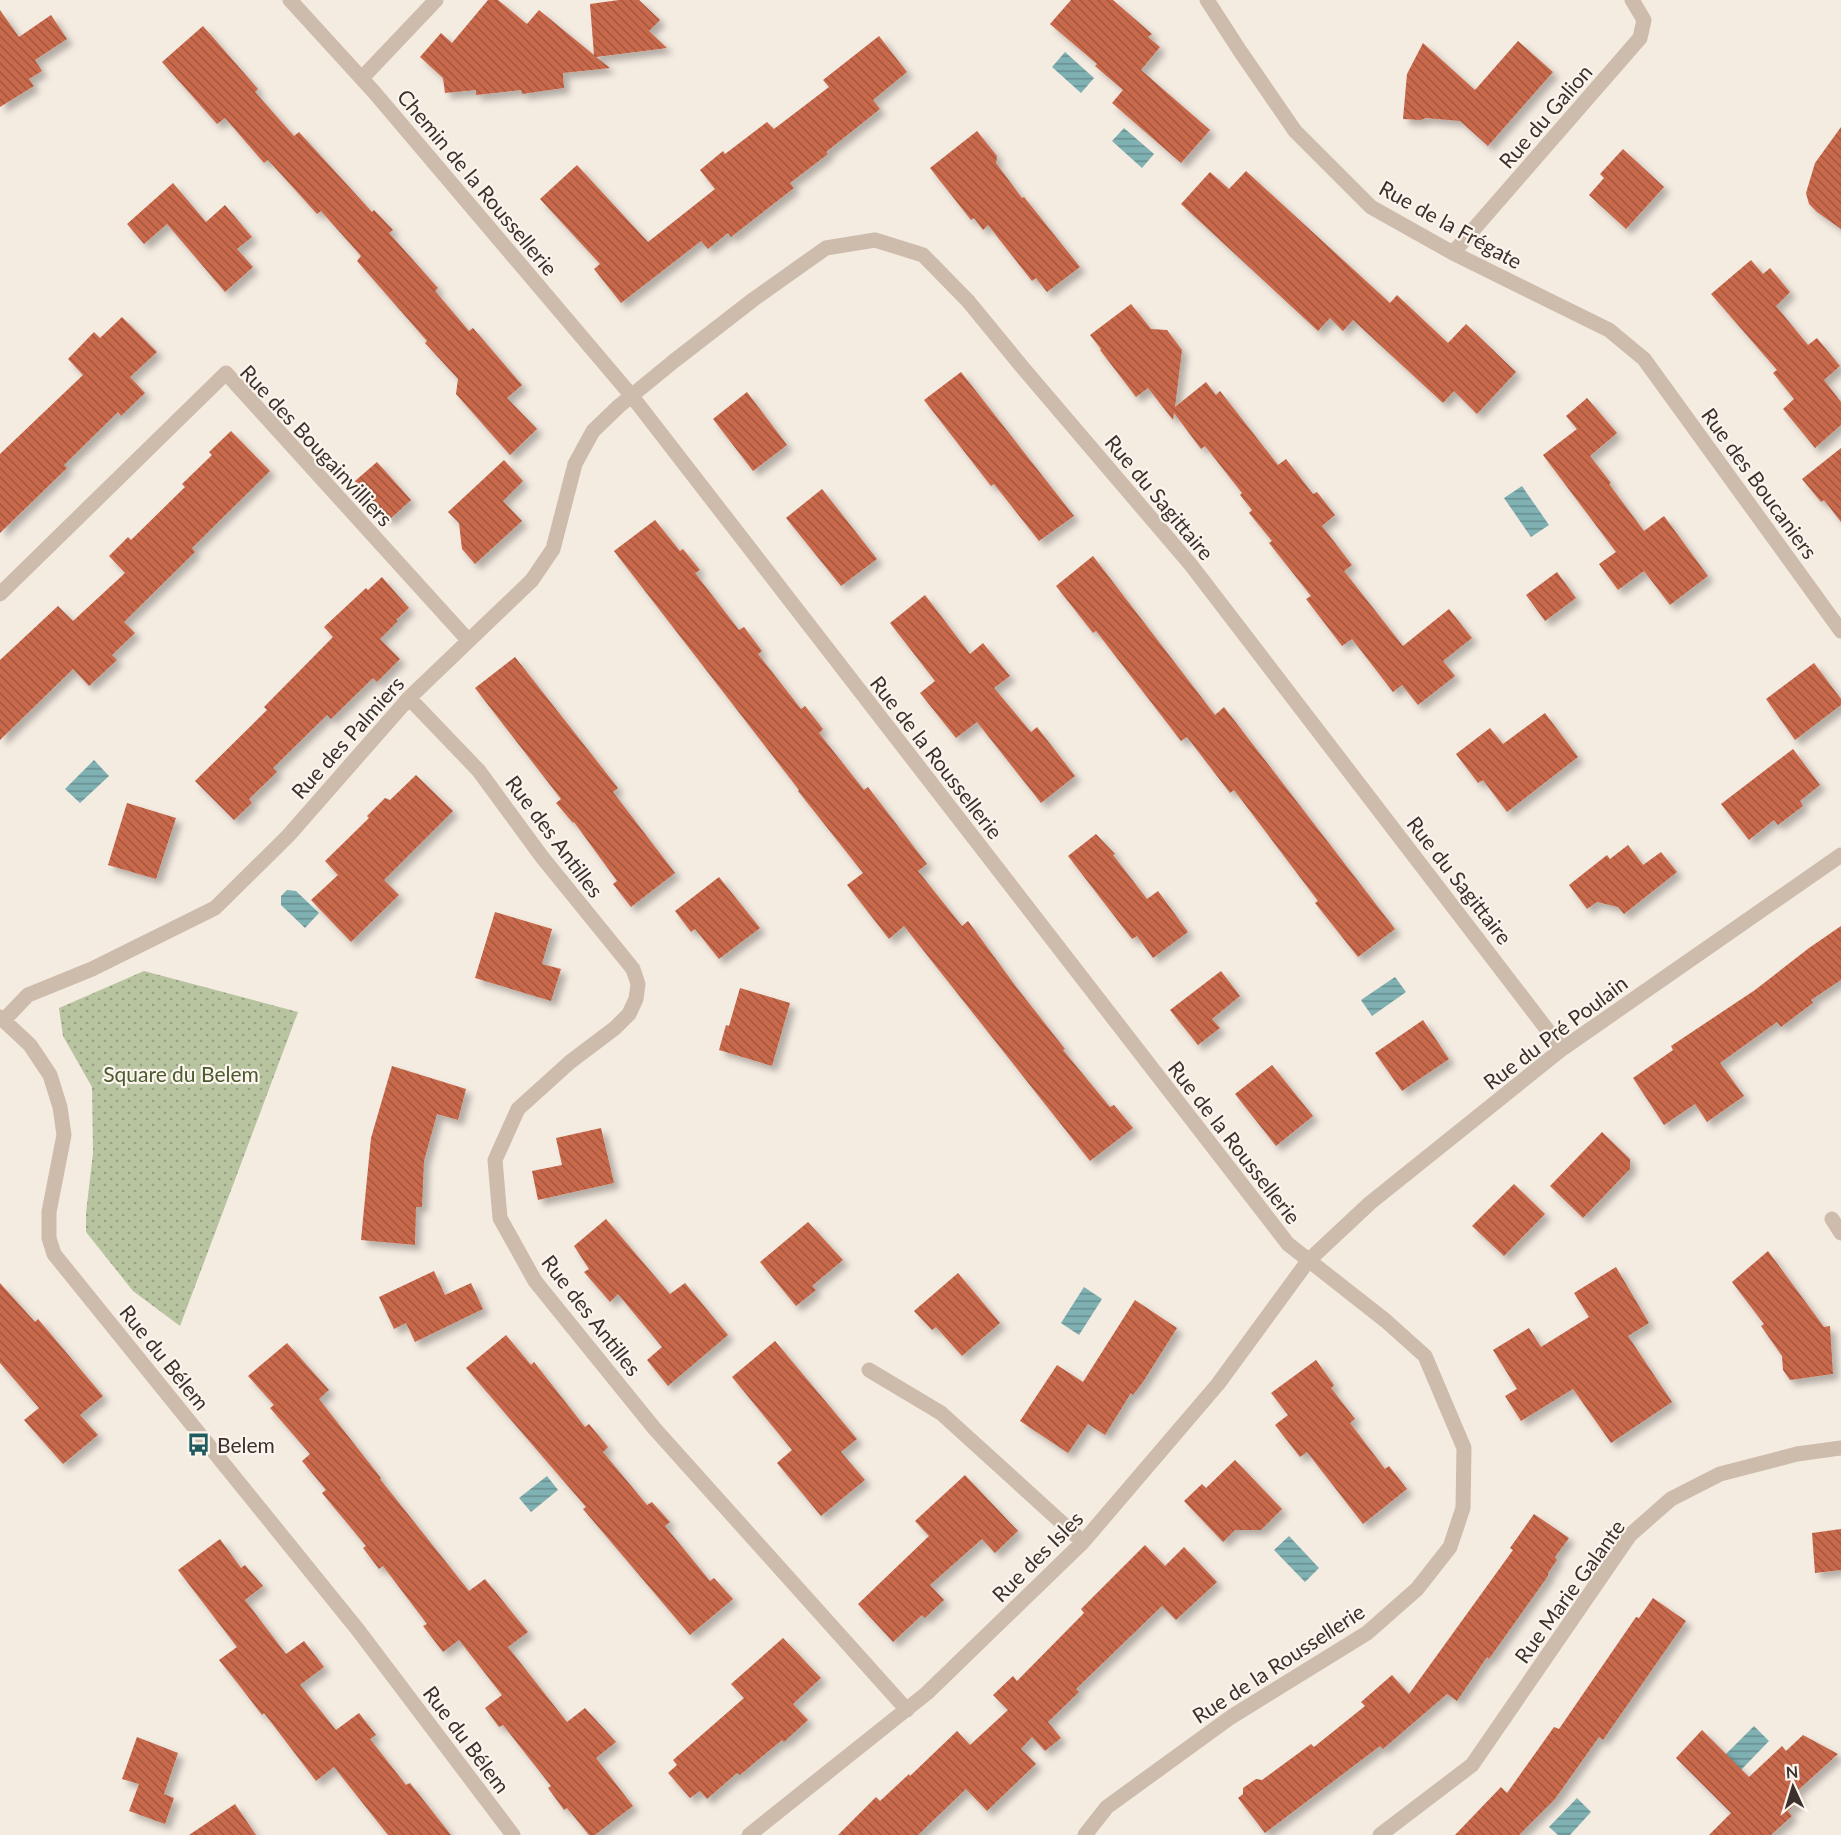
<svg xmlns="http://www.w3.org/2000/svg" width="1841" height="1835" font-family="Lato,sans-serif">
  <style>
    .green { fill: url(#green-dots) }
    .water { fill: url(#water-rules) }
    .building { fill: url(#building-back-hatch); filter: url(#shadow) }
    .lines { fill: none; stroke-linecap: round; stroke-linejoin: round }
    .minor { stroke: #cdbbac; stroke-width: 15 }
    .labels { text-anchor: middle; dominant-baseline: central; stroke-width: 4.5; stroke-linejoin: round; paint-order: stroke }
    .street-label { font-size: 21px; fill: #3b302b; stroke: #fbf5ee }
    .park-label { font-size: 21px; fill: #4a5a2e; stroke: #fbf5ee }
    .poi-label { font-size: 21px; fill: #3b302b; stroke: #fbf5ee; text-anchor: start }
  </style>
  <defs>
    <pattern id="green-dots" width="8" height="8" patternUnits="userSpaceOnUse" patternTransform="scale(1.5)"><rect width="8" height="8" fill="#b8c4a0"/><path d="M2 2h.1M6 6h.1" fill="none" stroke="#97a083" stroke-width="1.8" stroke-linecap="round"/></pattern>
    <pattern id="water-rules" width="6" height="5" patternUnits="userSpaceOnUse" patternTransform="scale(1.5)"><rect width="6" height="5" fill="#7fb0b2"/><path d="M0 2.5h6" fill="none" stroke="#699091"/></pattern>
    <pattern id="building-back-hatch" width="6" height="6" patternUnits="userSpaceOnUse" patternTransform="scale(1.5)"><rect width="6" height="6" fill="#c8694b"/><path d="M-1 5l2 2M0 0l6 6M5-1l2 2" fill="none" stroke="#a4573f"/></pattern>
    <filter id="shadow"><feDropShadow dx="5.5" dy="5.5" stdDeviation="3" flood-color="#0004"/></filter>
  </defs>
  <rect width="100%" height="100%" fill="#f4ebe1"/>
  <!-- green -->
  <path class="green" d="M144,971l154,41 -118,314 -47,-35 -47,-59v-19l7,-60 -1,-66 -29,-51 -4,-28z"/>
  <!-- water -->
  <path class="water" d="M1065,52l29,26 -13,15 -29,-26z
    M1124,128l30,26 -12,14 -30,-27z
    M1522,486l27,39 -18,12 -27,-39z
    M94,760l15,16 -29,27 -15,-14z
    M287,890l9,1 23,22 -14,15 -24,-23v-9z
    M1395,977l11,15 -34,24 -11,-16z
    M1084,1287l18,12 -23,36 -18,-12z
    M547,1476l11,14 -27,22 -12,-14z
    M1289,1536l30,32 -14,14 -31,-32z
    M1754,1726l15,15 -28,29 -16,-15z
    M1577,1798l14,14 -21,23h-12l-9,-8z"/>
  <!-- building -->
  <path class="building" d="M488,0h10l29,24 12,-14 55,45 -4,-51 29,-4h20l21,20 -11,11 18,17 -71,9 14,11 -47,5 1,15 -42,6 -1,-4 -45,5v-5l-31,3 -2,-15 -23,-21 21,-24 11,10z
    M1071,0h42l39,34 -4,3 12,10 -19,23 69,60 -29,33 -69,-60 11,-13 -28,-24 2,-2 -47,-40z
    M0,10l19,27 32,-22 16,24 -32,21 7,11 -13,8 5,7 -34,21z
    M203,26l55,63 -3,3 39,44 5,-4 73,80 2,-2 19,20 -4,3 49,55 -3,3 34,40 4,-3 49,57 -15,13 30,31 -27,26 -54,-61 2,-15 -33,-36 2,-2 -70,-80 4,-5 -40,-45 -4,3 -49,-54 -4,3 -39,-45 -8,6 -55,-62z
    M879,36l28,36 -34,28 7,9 -54,43 2,2 -38,29 4,5 -63,49 -3,-4 -20,16 -7,-8 -80,62 -27,-34 6,-5 -60,-65 37,-34 71,77 67,-53 -15,-19 23,-19 2,3 42,-32 7,7 55,-42 -6,-7z
    M1518,41l35,31 -65,74 -28,-25 -34,-3 -5,2 -18,-1 4,-45 16,-31 52,47z
    M1841,127v102l-24,-17 -8,-8 -3,-11 9,-30z
    M977,131l20,25 -1,7 26,35 2,-1 56,70 -33,25 -11,-14 -4,3 -44,-56 -5,5 -9,-12 -3,2 -41,-52z
    M1623,149l41,38 -38,42 -37,-34 15,-17 -4,-4z
    M1246,171l144,132 7,-8 51,48 18,-19 50,48 -39,42 -23,-23 -11,12 -90,-83 -10,11 -13,-13 -12,13 -137,-127 29,-32 19,17z
    M173,183l33,39 19,-17 27,32 -15,12 16,18 -28,25 -58,-68 -23,20 -17,-20z
    M1751,260l12,14 7,-6 20,24 -14,14 32,39 9,-7 23,28 -16,14 17,22v23l-26,23 -32,-39 11,-10 -21,-26 4,-3 -66,-76z
    M1131,304l20,25 16,1 15,20 -7,57 31,-25 10,13 4,-4 58,74 8,-6 27,35 4,-2 18,23 -13,11 30,39 -8,6 59,75 46,-37 23,29 -29,23 12,15 -37,29 -16,-20 -9,7 -41,-53 -10,7 -36,-47 5,-3 -42,-53 3,-2 -23,-28 3,-3 -12,-15 2,-2 -37,-47 -4,3 -27,-36 -1,7 -25,-32 -12,9 -36,-47 1,-1 -11,-14z
    M122,317l35,35 -27,25 15,16 -24,23 -3,-4 -54,53 3,3 -67,65v-79l83,-79 -15,-16 26,-27 6,6z
    M961,372l113,144 -35,25 -45,-57 -3,2 -67,-86z
    M747,392l40,53 -34,26 -40,-52z
    M1587,398l30,35 -27,23 21,27 -2,1 35,47 20,-15 44,60 -38,29 -26,-34 -26,19 -19,-26 17,-12 -73,-97 34,-26 -11,-13z
    M231,431l39,40 -78,77 3,4 -71,70 11,11 -23,22 5,5 -28,26 -16,-17 -73,71v-80l58,-54 15,15 52,-48 -16,-17 19,-19 3,3 54,-53 -3,-3 30,-29 -3,-3z
    M1841,448v74l-17,-22 -3,2 -19,-23z
    M504,460l19,21 -20,20 19,20 -47,43 -13,-15 -3,-26 -11,-11z
    M377,462l34,38 -22,20 -34,-39z
    M822,489l55,70 -36,27 -55,-68z
    M655,520l25,31 3,-2 17,21 -5,3 44,57 5,-3 18,24 -4,3 43,55 4,-3 18,23 -4,4 45,57 4,-3 59,77 -9,7 44,55 6,-5 49,67 48,61 -2,1 47,57 4,-2 19,23 -43,33 -186,-235 -15,13 -42,-54 16,-12 -65,-82 1,-1 -185,-239z
    M1093,556l122,159 9,-8 171,222 -37,28 -43,-54 3,-2 -84,-111 -4,3 -43,-56 -6,4 -85,-110 -3,2 -37,-47z
    M1557,572l19,26 -31,23 -19,-26z
    M382,577l27,31 -13,12 2,1 -18,18 20,20 -23,23 -4,-4 -42,41 -4,-4 -54,53 4,4 -28,27 3,4 -18,17 -39,-39 72,-71 -3,-3 69,-70 -9,-10 42,-39 2,2z
    M925,595l45,59 13,-11 27,33 -16,12 37,44 6,-5 38,49 -34,27 -64,-81 -21,16 -36,-45 15,-12 -45,-58z
    M515,657l103,131 -5,4 62,81 -44,34 -18,-23 4,-3 -43,-59 -1,1 -17,-20 5,-4 -86,-111z
    M1814,663l27,36v6l-46,35 -29,-41z
    M1545,713l33,44 -71,55 -24,-32 -5,3 -22,-29 34,-26 13,16z
    M1793,749l27,36 -20,16 3,5 -25,19 -4,-5 -25,20 -28,-36z
    M416,775l37,36 -69,69 15,15 -48,47 -40,-42 27,-25 -13,-14 44,-43 -2,-2 18,-18 5,2z
    M127,803l49,15 -20,61 -48,-14z
    M1096,834l19,20 -2,1 34,44 11,-8 30,41 -35,26 -16,-22 -5,3 -64,-83z
    M1628,845l15,20 18,-13 16,20 -53,42 -6,-7 -21,-5 -10,7 -18,-24 38,-30 3,4z
    M719,877l41,51 -41,31 -24,-30 -4,3 -16,-21z
    M495,912l57,17 -10,35 19,5 -10,32 -76,-23z
    M1841,926v54l-30,20 2,3 -32,24 -4,-5 -57,41 24,33 -37,26 -12,-18 -31,21 -31,-47 40,-28 -2,-4 84,-56 54,-42z
    M1221,971l19,25 -28,23 8,9 -22,17 -28,-35z
    M740,988l50,15 -18,63 -53,-16 7,-25 3,1z
    M1423,1020l26,39 -47,32 -27,-38z
    M1272,1065l41,51 -37,30 -41,-52z
    M392,1066l74,23 -8,31 -21,-6 -13,47 -2,46h-6l-1,38 -54,-5 10,-102z
    M601,1128l13,55 -76,17 -6,-29 30,-6 -6,-27z
    M1602,1132l28,27v10l-47,49 -33,-32z
    M1514,1184l31,30 -41,42 -32,-30z
    M606,1219l64,75 15,-11 43,52 -60,51 -21,-26 15,-13 -44,-53 -8,8 -26,-30 5,-3 -15,-23z
    M808,1222l35,38 -31,26 4,4 -20,16 -36,-44z
    M1768,1251l56,76 6,-1 3,48 -43,6 -7,-10 -1,-14 -21,-30 3,-2 -32,-42z
    M1616,1267l33,56 -21,13 44,66 -61,41 -38,-54 -52,32 -16,-25 12,-7 -24,-39 36,-22 12,19 48,-30 -15,-24z
    M434,1271l11,24 26,-12 12,26 -68,33 -9,-19 -12,6 -15,-32z
    M958,1273l42,50 -38,33 -26,-29 -4,3 -18,-19z
    M0,1283l35,39 3,-3 65,77 -23,19 18,20 -35,29 -39,-44 15,-12 -39,-45z
    M1135,1300l42,28 -34,54 -10,13 -2,-2 -26,42 -17,-11 -20,29 -48,-32 37,-56 26,17z
    M506,1335l25,30 3,-3 51,65 4,-3 19,23 -5,5 44,53 5,-3 18,20 -5,4 45,55 4,-3 19,21 -43,36 -107,-126 3,-2 -120,-139z
    M775,1341l82,98 -16,13 24,28 -44,36 -44,-53 15,-13 -60,-73z
    M287,1343l42,47 -10,9 62,79 -1,1 89,112 16,-12 43,53 -20,15 59,75 18,-14 31,34 -20,16 37,48 -38,29h-6l-22,-27 -3,2 -16,-22 3,-2 -48,-61 -4,2 -14,-19 17,-13 -43,-55 -16,12 -20,-26 4,-2 -44,-58 -4,3 -16,-21 3,-2 -44,-53 4,-3 -24,-29 8,-7 -40,-46 4,-3 -26,-29z
    M1316,1360l18,25 -3,3 24,31 -5,4 35,46 4,-3 18,23 -44,35 -56,-72 -7,5 -25,-32 13,-10 -17,-22z
    M1235,1460l47,49 -21,21h-26l-12,12 -39,-41 18,-17 4,4z
    M965,1475l53,56 -23,22 -13,-14 -52,46 14,15 -19,18 -3,-3 -29,27 -35,-38 71,-68 -14,-15z
    M1534,1514l35,24 -14,19 2,3 -9,13v3l-59,83 -2,-2 -30,44 -10,-7 -64,55 -3,-3 -115,87 -27,-35 5,-4v-6l13,-9 6,1 49,-36 3,3 51,-41 -4,-4 31,-27 17,19 104,-144 -3,-2z
    M1841,1529v41l-26,3 -3,-40z
    M220,1539l21,29 4,-3 18,21 -18,14 41,54 18,-13 20,26 -24,18 36,45 23,-17 17,22 -6,4 36,46 4,-2 41,52h-63l-54,-68 -18,14 -52,-68 -2,2 -23,-30 -20,-25 18,-13 -59,-77z
    M1145,1545l20,21 19,-19 33,35 -41,38 -14,-14 -86,83 3,3 -31,30 13,16 -16,13 -13,-14 -11,12 15,15 -22,21 -27,26 -21,-22 -48,46h-80l38,-38 4,4 29,-27 1,2 47,-45 13,14 38,-35 -15,-15 20,-19 4,5 67,-68 -3,-4z
    M1653,1598l33,23 -83,119 -4,-3 -44,62 -36,36h-64l46,-48 6,6 47,-66 5,2 77,-112 3,1z
    M783,1638l38,40 -28,26 15,16 -24,22 -2,-2 -42,35 -3,-2 -30,26 -7,-8 -10,7 -22,-25 9,-8 -4,-5 71,-62 -13,-14z
    M1702,1730l47,47 33,-31 4,5 17,-16 35,19 -43,39 5,7 -12,11 4,5 -21,19h-62l22,-22 -55,-55z
    M137,1737l41,16 -14,41 10,4 -9,26 -36,-13 10,-27 -17,-5z
    M235,1804l21,31h-67z"/>
  <g class="lines">
    <!-- minor -->
    <path class="minor" d="M290,0l84,92 257,303 657,849 98,77 39,35 39,92 -1,60 -13,39 -33,42 -50,44 -136,84 -124,90 -22,28
      M1207,0l33,51 55,80 76,76 82,46 156,77 35,29 197,272
      M362,78l74,-78
      M1453,253l187,-215 4,-18 -12,-20
      M0,594l226,-221 242,267
      M409,698l70,73 63,86 91,112 5,15 -2,15 -7,15 -14,14 -45,34 -52,47 -23,51 5,58 35,63 119,147 253,282
      M0,1017l30,28 20,30 10,32 4,28 -15,77v26l5,16 304,376 155,205
      M4,1020l24,-25 64,-26 123,-61 73,-72 121,-138 123,-118 21,-31 22,-85 18,-33 26,-25 55,-45 80,-62 72,-51 49,-8 48,15 45,46 55,67 168,197 371,484
      M1832,1219l9,14
      M869,1370l72,43 142,129
      M749,1835l178,-142 156,-151 135,-158 90,-123 62,-58 192,-154 279,-194
      M1380,1835l92,-70 158,-230 41,-36 49,-25 77,-20 44,-6"/>
  </g>
  <!-- icons -->
  <defs>
    <symbol id="bus-bare" viewBox="-9 -9 18 18"><path d="M-5-6H5V4H4V6H2V4H-2V6H-4V4H-5ZM-3.5-4V0h7V-4ZM-3.5 1.2v1.5H-2V1.2ZM2 1.2v1.5H3.5V1.2Z" fill="#1f5a5e" stroke="#fbf5ee" stroke-width="2.5" paint-order="stroke"/></symbol>
  </defs>
  <g fill-rule="evenodd">
    <use href="#bus-bare" x="182" y="1428" width="33" height="33"/>
  </g>
  <g class="labels">
    <!-- street labels -->
    <g class="street-label">
      <text transform="translate(1545 116) rotate(-49)">Rue du Galion</text>
      <text transform="translate(478 182) rotate(50)">Chemin de la Roussellerie</text>
      <text transform="translate(1451 224) rotate(29)">Rue de la Frégate</text>
      <text transform="translate(317 445) rotate(47)">Rue des Bougainvilliers</text>
      <text transform="translate(1760 483) rotate(54)">Rue des Boucaniers</text>
      <text transform="translate(1160 497) rotate(50)">Rue du Sagittaire</text>
      <text transform="translate(347 737) rotate(-48)">Rue des Palmiers</text>
      <text transform="translate(937 757) rotate(52)">Rue de la Roussellerie</text>
      <text transform="translate(555 836) rotate(53)">Rue des Antilles</text>
      <text transform="translate(1460 880) rotate(52)">Rue du Sagittaire</text>
      <text transform="translate(1555 1032) rotate(-37)">Rue du Pré Poulain</text>
      <text transform="translate(1235 1142) rotate(52)">Rue de la Roussellerie</text>
      <text transform="translate(592 1315) rotate(52)">Rue des Antilles</text>
      <text transform="translate(165 1357) rotate(51)">Rue du Bélem</text>
      <text transform="translate(1037 1556) rotate(-45)">Rue des Isles</text>
      <text transform="translate(1569 1591) rotate(-54)">Rue Marie Galante</text>
      <text transform="translate(1278 1663) rotate(-33)">Rue de la Roussellerie</text>
      <text transform="translate(467 1739) rotate(53)">Rue du Bélem</text>
    </g>
    <!-- park labels -->
    <g class="park-label">
      <text x="181" y="1073">Square du Belem</text>
    </g>
    <!-- poi labels -->
    <g class="poi-label">
      <text x="217" y="1444">Belem</text>
    </g>
  </g>
  <!-- north arrow -->
  <g transform="translate(1793 1787) rotate(356)" stroke="#fbf5ee" stroke-width="4.5" paint-order="stroke">
  <path d="M0-4.5L10 22L0 15L-10 22Z" fill="#3b302b"/>
  <text y="-9" font-size="16" font-weight="bold" text-anchor="middle" fill="#3b302b">N</text>
  </g>
</svg>
